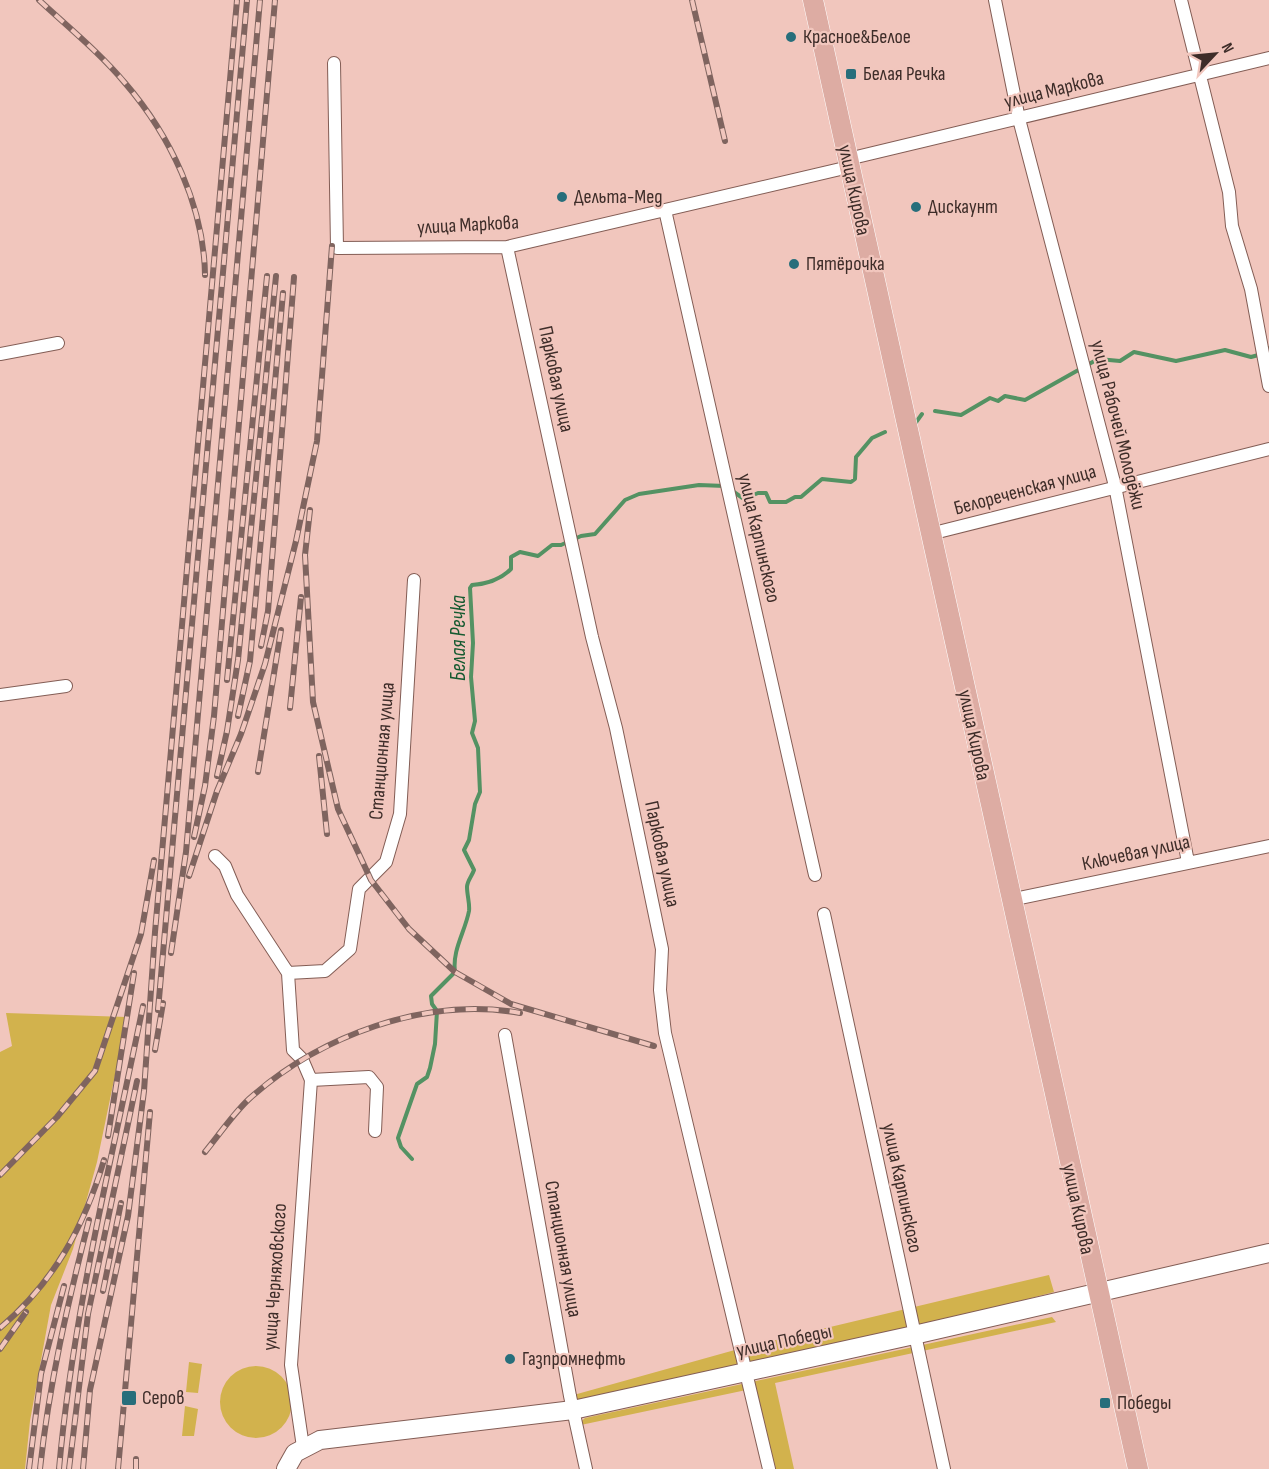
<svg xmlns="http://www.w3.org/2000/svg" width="1269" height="1469" font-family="'Sofia Sans Condensed',sans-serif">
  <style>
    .green { fill: #d2b24d }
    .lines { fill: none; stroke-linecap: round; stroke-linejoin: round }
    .stream { stroke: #549263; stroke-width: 4 }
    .street-casing { stroke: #835d55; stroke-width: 14 }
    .secondary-casing { stroke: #835d55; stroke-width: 20 }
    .primary-casing { stroke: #fff; stroke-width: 21 }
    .street { stroke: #fff; stroke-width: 12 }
    .secondary { stroke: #fff; stroke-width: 18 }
    .primary { stroke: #ddaca3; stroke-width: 20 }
    .rail-casing { stroke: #7f645f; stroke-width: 6 }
    .rail { stroke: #f1c6bd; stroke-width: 4; stroke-dasharray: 11; stroke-linecap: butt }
    .poi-dot { fill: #276e7b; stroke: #f1c6bd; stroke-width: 2 }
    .labels { text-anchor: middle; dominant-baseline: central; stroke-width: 4.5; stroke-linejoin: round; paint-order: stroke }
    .poi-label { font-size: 20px; fill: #3e2d29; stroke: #f1c6bd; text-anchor: start }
    .street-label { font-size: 20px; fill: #3e2d29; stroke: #f1c6bd }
    .water-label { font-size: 21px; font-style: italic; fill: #155a30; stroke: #f1c6bd }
  </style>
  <rect width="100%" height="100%" fill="#f1c6bd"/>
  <!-- green -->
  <path class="green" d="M6,1013l121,4 -30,145 -24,87 -22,56 -21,116 -5,48h-25v-417l12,-6z
    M1049,1275l5,17 -119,31 -364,79 -1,-6 172,-48z
    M1052,1317l4,5 -281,61 19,86h-25l-18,-80 -175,37 9,-8z
    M189,1362l13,2 -4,29 -12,-1z
    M220 1402a36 36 0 1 1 72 0a36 36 0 1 1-72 0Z
    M185,1406l13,3 -4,27h-12z"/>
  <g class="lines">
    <!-- stream -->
    <path class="stream" d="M935,411l26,4 29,-17 8,3 7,-5 20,4 73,-41 22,2 14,-9 42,9 49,-11 26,7 11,-3 7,-6
      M914,425l8,-11
      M731,490l13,9 14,-6h8l4,9h16l9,-5h6l21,-18 29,3 4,-3 1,-22 16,-19 13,-6
      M412,1159l-11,-12 -3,-9 19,-54 10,-7 3,-9 5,-24 2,-33 -5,-7 -1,-8 24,-24c-3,-22 10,-40 14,-61 1,-7 -2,-16 -2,-24 0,-6 5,-11 7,-17l-10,-20 5,-10 6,-36 5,-12 -2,-44 -6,-15 3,-12 -4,-44 2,-34 -3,-55 2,-3c15,-1 28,-5 39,-16v-12l9,-5 18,4 14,-11h9l20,-9 14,-2 30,-34 14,-6 60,-9 26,1"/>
    <defs>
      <path id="street" d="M995,0l24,119 96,367 73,376
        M1181,0l48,192 3,34 19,63 18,97
        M334,63l3,185 170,-1 342,-80
        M848,159l421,-101
        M665,210l150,665
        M507,247l85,390 24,91 46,221 -2,41 5,43 104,436
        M0,354l58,-11
        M930,534l339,-85
        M0,695l66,-9
        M215,856l10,10 12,29 51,78 5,77 9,9 9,21 58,-3 8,10 -2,44
        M1010,900l259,-54
        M824,914l120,555
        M288,973l37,-2 25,-22 9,-60 27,-27 14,-48 14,-234
        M505,1035l65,361 16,73
        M303,1447l-12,-82 20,-285"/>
      <path id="secondary" d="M286,1469l9,-16 25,-13 253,-30 341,-75 355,-82"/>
      <path id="primary" d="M813,0l325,1469"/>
    </defs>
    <!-- street casing -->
    <use href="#street" class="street-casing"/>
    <!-- secondary casing -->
    <use href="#secondary" class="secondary-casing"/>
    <!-- primary casing -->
    <use href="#primary" class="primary-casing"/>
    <!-- street -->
    <use href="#street" class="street"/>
    <!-- secondary -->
    <use href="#secondary" class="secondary"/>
    <!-- primary -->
    <use href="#primary" class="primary"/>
    <defs>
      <path id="rail" d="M39,0c29,27 60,52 86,83 45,52 79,123 80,192
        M692,0l33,141
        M310,510l-5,45 8,147 25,107 33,71 38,49 46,43 56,32 143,42
        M261,646l7,-35 26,-334
        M227,680l40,-404
        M290,708l11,-111
        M238,716l12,-55 33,-368
        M319,756l8,78
        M258,772l23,-142
        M217,776l10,-45 11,-71 38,-384
        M194,837l11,-51 9,-70 61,-716
        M189,876l28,-85 24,-57 24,-70 31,-123 21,-100 15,-195
        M171,953l15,-101 74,-852
        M158,1010l89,-1010
        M155,1050l8,-47
        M108,1136l26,-163
        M205,1152c14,-17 28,-38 44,-53 70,-63 177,-103 271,-86
        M0,1175l57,-58 38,-46 46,-137 13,-74
        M103,1291l18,-88
        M0,1328c54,-46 84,-101 104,-168
        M0,1349l26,-37
        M29,1469l12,-95 23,-88
        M40,1469c9,-85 28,-167 49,-249
        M59,1469c14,-157 53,-310 84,-463
        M69,1469l19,-155 49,-233
        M83,1469l7,-79 38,-174 16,-125 11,-159 82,-932
        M118,1469l32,-357
        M136,1469v-10"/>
    </defs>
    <!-- rail casing -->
    <use href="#rail" class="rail-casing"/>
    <!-- rail -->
    <use href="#rail" class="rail"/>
  </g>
  <!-- markers -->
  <g class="poi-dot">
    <circle cx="791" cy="37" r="6"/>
    <rect x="845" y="68" width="12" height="12" rx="3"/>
    <circle cx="562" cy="197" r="6"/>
    <circle cx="916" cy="207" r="6"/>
    <circle cx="794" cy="264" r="6"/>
    <circle cx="510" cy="1359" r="6"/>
    <rect x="121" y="1390" width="16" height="16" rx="3"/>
    <rect x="1099" y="1397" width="12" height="12" rx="3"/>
  </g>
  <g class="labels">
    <!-- poi labels -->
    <g class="poi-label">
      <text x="803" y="37">Красное&amp;Белое</text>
      <text x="863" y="74">Белая Речка</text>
      <text x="574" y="197">Дельта-Мед</text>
      <text x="928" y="207">Дискаунт</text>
      <text x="806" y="264">Пятёрочка</text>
      <text x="522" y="1359">Газпромнефть</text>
      <text x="142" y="1398">Серов</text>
      <text x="1117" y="1403">Победы</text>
    </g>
    <!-- street labels -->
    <g class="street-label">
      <text transform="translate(1054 90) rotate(-14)">улица Маркова</text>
      <text transform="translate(854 190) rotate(78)">улица Кирова</text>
      <text transform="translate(468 225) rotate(-3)">улица Маркова</text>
      <text transform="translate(556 379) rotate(78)">Парковая улица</text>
      <text transform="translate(1118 425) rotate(76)">улица Рабочей Молодёжи</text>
      <text transform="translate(1025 490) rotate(-15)">Белореченская улица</text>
      <text transform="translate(759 538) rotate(77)">улица Карпинского</text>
      <text transform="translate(974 735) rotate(78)">улица Кирова</text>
      <text transform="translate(382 751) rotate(-85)">Станционная улица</text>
      <text transform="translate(1136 853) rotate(-12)">Ключевая улица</text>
      <text transform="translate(662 854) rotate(78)">Парковая улица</text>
      <text transform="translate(902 1188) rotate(78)">улица Карпинского</text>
      <text transform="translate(1078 1209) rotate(78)">улица Кирова</text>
      <text transform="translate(563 1249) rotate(80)">Станционная улица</text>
      <text transform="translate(275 1277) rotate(-86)">улица Черняховского</text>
      <text transform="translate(784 1341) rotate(-12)">улица Победы</text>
    </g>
    <!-- water labels -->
    <g class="water-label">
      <text transform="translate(458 638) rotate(-90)">Белая Речка</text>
    </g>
  </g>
  <!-- north arrow -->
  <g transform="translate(1215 54) rotate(64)" stroke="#f1c6bd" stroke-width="4.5" paint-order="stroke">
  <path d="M0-4.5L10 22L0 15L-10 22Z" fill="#3e2d29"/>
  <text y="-9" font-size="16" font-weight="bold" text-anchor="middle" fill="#3e2d29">N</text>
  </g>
</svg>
